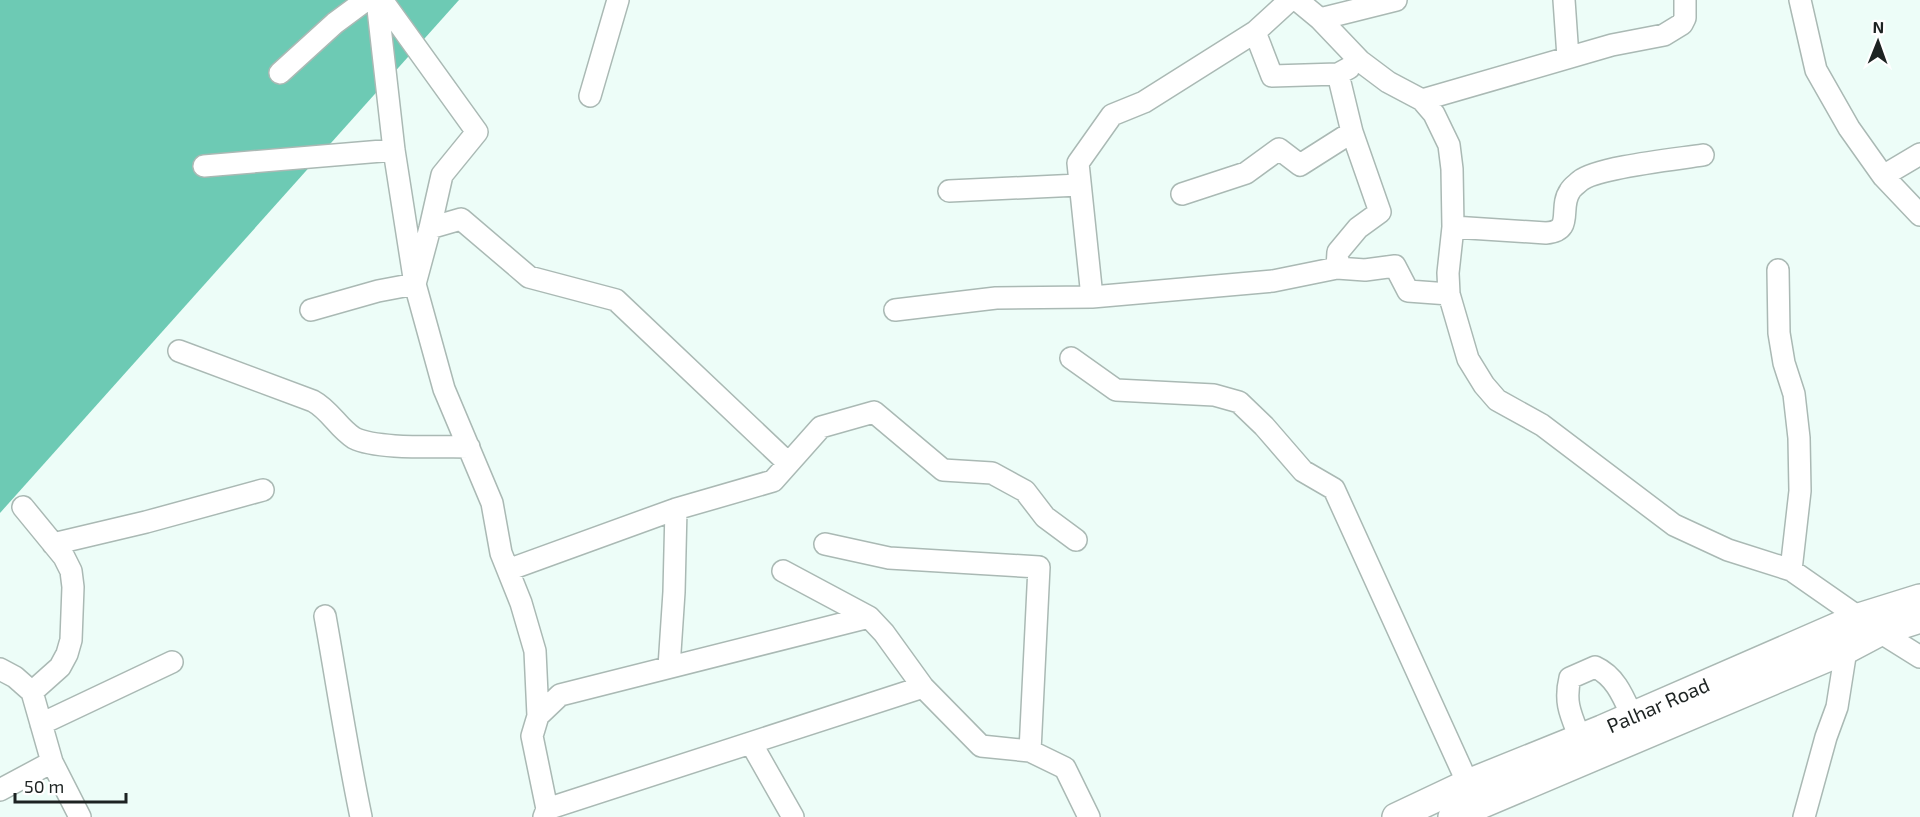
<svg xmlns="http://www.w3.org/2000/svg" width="1920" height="817" font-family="'Exo 2',sans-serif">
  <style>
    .forest { fill: #6dcab4 }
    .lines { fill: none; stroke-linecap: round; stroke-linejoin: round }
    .minor-casing { stroke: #aab9b4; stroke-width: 24 }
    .major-casing { stroke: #aab9b4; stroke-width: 30 }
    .minor { stroke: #fff; stroke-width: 21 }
    .major { stroke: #fff; stroke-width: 27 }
    .labels { text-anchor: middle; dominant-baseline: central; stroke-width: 4.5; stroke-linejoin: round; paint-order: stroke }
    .street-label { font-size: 20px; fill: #1d2322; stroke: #fff }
  </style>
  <rect width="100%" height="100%" fill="#edfdf8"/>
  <!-- forest -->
  <path class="forest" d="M0,0h459l-459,513z"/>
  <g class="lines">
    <defs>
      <path id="minor" d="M382,0l95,132 -35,43 -12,53 -15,56 29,105 48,114 9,50 20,50 14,48 3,65
        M1297,0l23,19 40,42 28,21 34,18 12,14 15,31 3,24 1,58 -5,46 1,21 19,65 16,26 13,15 45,25 132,100 54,25 63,20 89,62 40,25
        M1564,0l4,57
        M1800,0l16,70 33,58 34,48 37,39
        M1320,19l76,-19
        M1255,32l17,44 66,-2 11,-6
        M280,73l55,-50 31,-23
        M590,96l28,-96
        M1422,100l190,-55 52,-10 18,-11 3,-6v-18
        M204,166l190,-16
        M1883,176l37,-22
        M949,191l130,-6
        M1182,194l64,-21 33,-24 21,16 52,-33
        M1453,227l93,6c29,-2 12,-25 24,-42 2,-4 7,-7 10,-10 17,-14 98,-22 123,-26
        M430,228l31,-9 68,58 87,23 172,163
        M1337,268l1,-16 20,-24 22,-16 -28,-80 -14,-58
        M1778,270l1,63 5,30 10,31 5,44 1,53 -9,79
        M1092,297l-14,-134 34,-48 32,-13 111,-70 35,-32
        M311,310l67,-19 37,-7 -21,-134 -17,-150
        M895,310l101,-12 96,-1 181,-16 64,-13 28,2 30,-4 13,25 41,3
        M179,351l134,50c17,9 25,27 41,37 24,12 87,8 115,9
        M1071,358l45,32 98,5 25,7 25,24 39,45 31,18 140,308
        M23,507l41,50 7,14 2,16 -2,53 -4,14 -7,13 -28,25
        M53,544l93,-22 117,-32
        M825,544l64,14 150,9 -9,184
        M508,570l168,-61 97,-28 48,-54 53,-15 69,58 49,3 33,18 20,26 31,23
        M783,571l86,46 15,16 39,54 58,59 49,5 35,17 24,49
        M325,616c12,67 22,134 36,201
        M669,667l5,-75 2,-83
        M0,669l15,8 17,15 20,70 28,55
        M41,724l131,-62
        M1580,738c-9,-23 -16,-35 -10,-60l25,-11c20,9 28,29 37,49
        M751,743l42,74
        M0,790l52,-28
        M547,809l-15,-73 6,-20 22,-21 309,-78
        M544,817l3,-8 376,-122
        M1804,817l22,-80 11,-30 9,-57"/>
      <g id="major">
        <path id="s1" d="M1396,817l72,-34 134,-54 257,-112 61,-19"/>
        <path d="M1452,817l394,-167 34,-18 40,-13"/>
      </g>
    </defs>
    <!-- minor casing -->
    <use href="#minor" class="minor-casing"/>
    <!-- major casing -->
    <use href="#major" class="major-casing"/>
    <!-- minor -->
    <use href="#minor" class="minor"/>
    <!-- major -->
    <use href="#major" class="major"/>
  </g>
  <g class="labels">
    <!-- street labels -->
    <g class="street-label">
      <text stroke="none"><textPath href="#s1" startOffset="285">Palhar Road</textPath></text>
    </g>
  </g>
  <!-- north arrow -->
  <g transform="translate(1878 42) rotate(1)" stroke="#ffffff" stroke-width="4.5" paint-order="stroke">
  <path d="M0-4.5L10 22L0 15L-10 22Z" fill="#1d2322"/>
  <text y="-9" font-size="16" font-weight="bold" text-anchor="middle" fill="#1d2322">N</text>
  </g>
  <!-- scale -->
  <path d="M15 793v9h111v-9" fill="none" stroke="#1d2322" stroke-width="3"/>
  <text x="24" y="793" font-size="18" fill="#1d2322" stroke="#ffffff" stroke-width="4.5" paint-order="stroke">50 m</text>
</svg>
